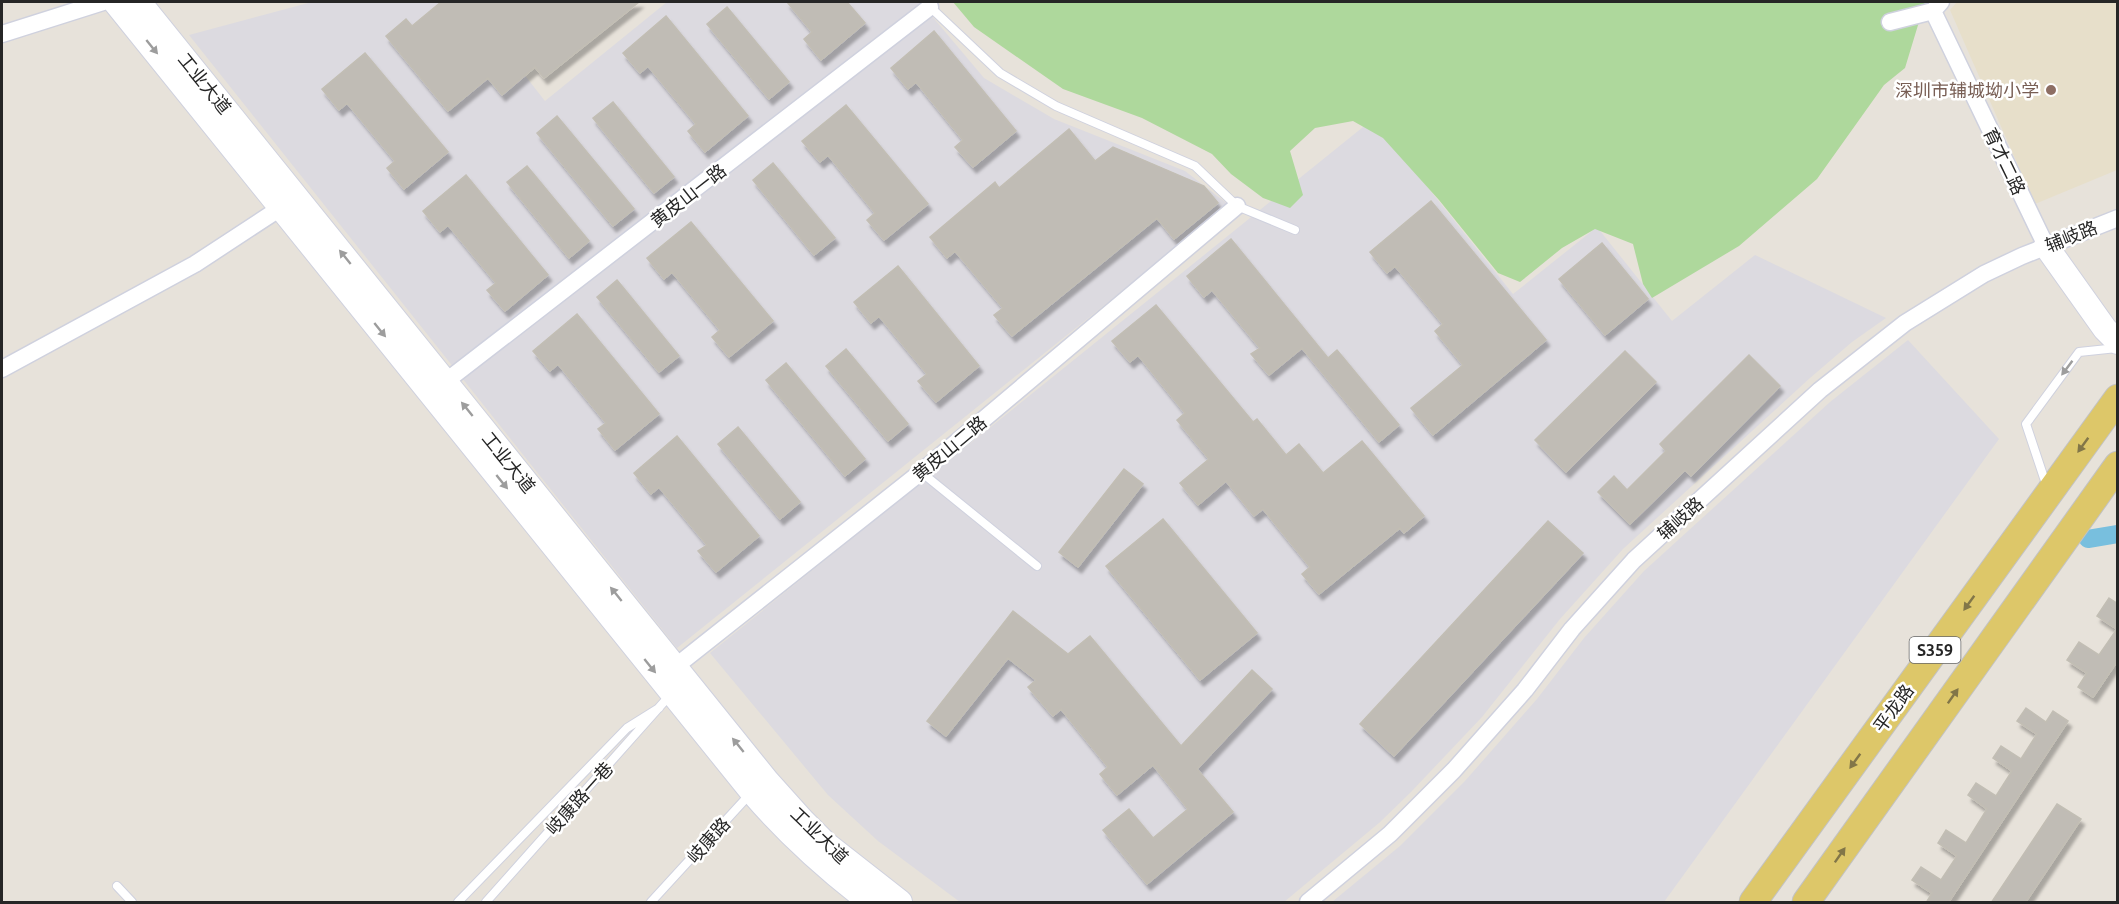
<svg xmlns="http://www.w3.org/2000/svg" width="2119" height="904" font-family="Ubuntu,'Noto Sans SC',sans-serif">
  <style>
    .industrial { fill: #dcdae0 }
    .education { fill: #e7dfca }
    .green { fill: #aed89c }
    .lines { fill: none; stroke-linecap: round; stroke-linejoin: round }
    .canal { stroke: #78bfde; stroke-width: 18 }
    .building { fill: #c0bcb5; stroke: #c2beb4; stroke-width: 1.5; filter: url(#shadow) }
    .lane-casing { stroke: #cfd1de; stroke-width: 10 }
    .street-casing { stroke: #cfd1de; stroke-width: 19 }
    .secondary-casing { stroke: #cfd1de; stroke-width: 26 }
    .primary-casing { stroke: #c2c2c2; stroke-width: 29 }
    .lane { stroke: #fff; stroke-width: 8 }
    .street { stroke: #fff; stroke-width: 16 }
    .secondary { stroke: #fff; stroke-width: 24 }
    .primary { stroke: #ddc769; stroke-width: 27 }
    .oneway { fill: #9d9d9d }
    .oneway2 { fill: #827648 }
    .education-dot { fill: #8d6e63; stroke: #fff; stroke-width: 2 }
    .labels { text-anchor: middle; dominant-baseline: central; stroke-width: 5; stroke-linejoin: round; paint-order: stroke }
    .shield { fill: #fff; stroke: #676767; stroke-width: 1.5 }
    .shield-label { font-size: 16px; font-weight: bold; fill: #262626 }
    .street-label { font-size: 18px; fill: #262626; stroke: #fff }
    .education-label { font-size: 18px; fill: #785e54; stroke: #fff; text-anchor: end }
  </style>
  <defs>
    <filter id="shadow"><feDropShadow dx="3.5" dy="6" stdDeviation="1.5" flood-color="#0004"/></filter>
  </defs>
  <rect width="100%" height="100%" fill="#e7e2da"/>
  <!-- industrial -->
  <path class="industrial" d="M312,2h155l78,99 122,-99h253l64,76 70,41 131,52 44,34 -552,443 -488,-613z
    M1373,119l140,175 84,-67 75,94 83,-66 131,63 -34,24 -42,36 -187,171 -63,70 -78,98 -72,76 -31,30 -95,79h-324l-82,-61 -50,-46 -118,-142z
    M1908,340l91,99 -335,463h-332l68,-56 65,-65 72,-82 47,-61 60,-67 186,-169z"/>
  <!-- education -->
  <path class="education" d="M1957,2h160v168l-82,34 -85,-194z"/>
  <!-- green -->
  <path class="green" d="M953,2h972l-20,66 -21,17 -67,94 -78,67 -87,52 -9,-14 -10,-40 -38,-15 -33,19 -42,34 -22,-9 -59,-73 -56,-62 -30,-17 -38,7 -25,23 13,44 -13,13 -27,-10 -32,-24 -19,-20 -70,-36 -79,-29 -89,-62z"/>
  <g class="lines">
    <!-- canal -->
    <path class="canal" d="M2088,539l30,-5"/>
  </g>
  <!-- building -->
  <path class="building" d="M441,2h198l-95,76 -9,-11 -33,28 -14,-17 -40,33 -62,-75 20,-17 6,7z
    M787,2h60l18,21 -44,37 -17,-21 8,-7z
    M727,7l62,75 -20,17 -62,-75z
    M666,16l82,100 -43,36 -17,-21 8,-7 -48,-58 -8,7 -17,-20z
    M934,31l82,100 -43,36 -18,-20 8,-7 -47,-58 -8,7 -17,-21z
    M365,53l83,99 -44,37 -17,-21 8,-7 -48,-58 -8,7 -17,-21z
    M613,102l61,75 -20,16 -61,-75z
    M846,105l82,99 -44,36 -17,-20 8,-7 -47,-58 -8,7 -18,-21z
    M557,116l77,93 -21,17 -76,-93z
    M1069,129l26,32 18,-14 91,39 14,17 -44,36 -17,-21 -145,118 -18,-21 9,-7 -48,-57 -8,7 -17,-21 65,-55 4,6z
    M773,163l62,75 -21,17 -61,-75z
    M527,166l62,75 -20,17 -62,-76z
    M466,175l82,100 -43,36 -18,-21 9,-7 -48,-58 -8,7 -17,-21z
    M1431,201l115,139 -113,95 -22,-27 52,-43 -28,-34 8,-7 -48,-58 -8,7 -17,-21z
    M691,222l82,99 -44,36 -17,-20 8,-7 -48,-58 -8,7 -17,-21z
    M1231,239l97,119 9,-8 62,75 -20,17 -77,-94 -33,27 -18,-21 9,-6 -48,-58 -8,7 -17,-21z
    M1602,243l46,56 -43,36 -46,-56z
    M898,266l81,100 -43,36 -18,-21 9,-7 -48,-58 -8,7 -17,-21z
    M617,280l62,76 -20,16 -62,-75z
    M1156,305l97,117 4,-3 29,36 13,-11 24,29 39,-32 62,75 -20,17 -4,-5 -81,66 -17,-20 8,-7 -47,-58 -9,7 -28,-35 -28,24 -18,-22 29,-24 -32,-39 8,-7 -47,-58 -8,7 -18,-21z
    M577,314l82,100 -44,36 -17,-21 8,-6 -48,-59 -8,7 -17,-20z
    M846,349l62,75 -20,17 -62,-75z
    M1625,351l31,31 -90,90 -31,-32z
    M1749,355l31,31 -89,90 -6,-6 -55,54 -32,-32 16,-16 13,14 39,-39 -6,-7z
    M786,363l79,96 -20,17 -79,-96z
    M738,427l62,75 -20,17 -62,-75z
    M677,436l82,100 -43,36 -18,-21 9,-6 -48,-58 -8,7 -17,-21z
    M1124,469l19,15 -65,83 -19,-15z
    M1163,519l94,114 -57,47 -94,-114z
    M1548,521l35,32 -189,203 -34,-32z
    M2109,598l9,6v56l-25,37 -15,-10 9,-14 -20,-13 12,-18 20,13 18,-26 -20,-13z
    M1013,611l55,43 22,-18 91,110 71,-76 20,19 -75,80 36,43 -86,72 -44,-54 26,-21 24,29 35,-29 -35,-44 -36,30 -17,-21 8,-7 -47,-58 -8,7 -25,-29 8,-7 -28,-22 -62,78 -19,-15z
    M2026,708l20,14 7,-11 15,10 -120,182h-22l6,-10 -20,-13 9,-13 20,13 16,-24 -19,-13 8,-13 20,13 21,-34 -19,-14 8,-12 20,13 16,-25 -19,-13 8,-12 20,13 16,-25 -20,-13z
    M2057,804l24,15 -56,84h-34z"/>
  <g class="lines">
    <defs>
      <path id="lane" d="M929,6l71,67 56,33 139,60 42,40 58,24
        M921,472l116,94
        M2047,487l-21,-63 53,-72 38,-4
        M117,886l15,16
        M458,902l169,-174 32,-20
        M486,902l185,-208
        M651,902l99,-108"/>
      <path id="street" d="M1933,11l113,235
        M1890,22l43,-11 8,-9
        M2,34l101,-32
        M2,369l193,-105 93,-61
        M445,382l485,-375
        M674,677l1,-10 246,-195 316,-266
        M1308,902l82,-68 64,-64 71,-80 47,-61 62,-69 186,-170 85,-67 79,-49 38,-18 96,-38"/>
      <path id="secondary" d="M115,2l637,790c35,41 75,77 118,110
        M139,2l628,779 35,39 24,24 74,58
        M2046,246l59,83 13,13"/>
      <path id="primary" d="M1753,902l365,-504
        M1806,902l312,-437"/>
    </defs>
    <!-- lane casing -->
    <use href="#lane" class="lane-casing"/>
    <!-- street casing -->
    <use href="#street" class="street-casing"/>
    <!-- secondary casing -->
    <use href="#secondary" class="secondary-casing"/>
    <!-- primary casing -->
    <use href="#primary" class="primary-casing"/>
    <!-- lane -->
    <use href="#lane" class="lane"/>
    <!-- street -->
    <use href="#street" class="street"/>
    <!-- secondary -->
    <use href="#secondary" class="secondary"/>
    <!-- primary -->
    <use href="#primary" class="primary"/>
  </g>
  <!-- one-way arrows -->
  <defs><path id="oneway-solid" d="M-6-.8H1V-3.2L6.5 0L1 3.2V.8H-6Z" transform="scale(1.5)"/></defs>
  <g class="oneway">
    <use href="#oneway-solid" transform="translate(152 47) rotate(51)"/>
    <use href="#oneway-solid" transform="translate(345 257) rotate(-129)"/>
    <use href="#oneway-solid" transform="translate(380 330) rotate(51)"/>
    <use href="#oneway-solid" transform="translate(2067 368) rotate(127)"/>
    <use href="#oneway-solid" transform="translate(467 409) rotate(-129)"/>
    <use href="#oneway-solid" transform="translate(502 482) rotate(51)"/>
    <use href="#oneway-solid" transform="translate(616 594) rotate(-129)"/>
    <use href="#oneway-solid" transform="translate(650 666) rotate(51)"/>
    <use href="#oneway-solid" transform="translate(738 745) rotate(-129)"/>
  </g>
  <g class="oneway2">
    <use href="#oneway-solid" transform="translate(2083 445) rotate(126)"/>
    <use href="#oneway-solid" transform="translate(1969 603) rotate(126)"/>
    <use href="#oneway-solid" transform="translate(1953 696) rotate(-55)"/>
    <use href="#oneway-solid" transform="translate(1855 761) rotate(126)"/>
    <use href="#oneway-solid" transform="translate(1840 855) rotate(-55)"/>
  </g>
  <!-- markers -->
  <circle class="education-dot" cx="2051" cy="90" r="6"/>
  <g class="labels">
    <!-- shield labels -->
    <rect class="shield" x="1909.5" y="637" width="51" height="26" rx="4.5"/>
    <g class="shield-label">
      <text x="1935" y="650">S359</text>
    </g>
    <!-- street labels -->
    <g class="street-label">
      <text transform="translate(205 83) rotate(51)">工业大道</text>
      <text transform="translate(2005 161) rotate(64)">育才二路</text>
      <text transform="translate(688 195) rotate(-38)">黄皮山一路</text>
      <text transform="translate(2071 236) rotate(-22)">辅岐路</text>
      <text transform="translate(949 448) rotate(-40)">黄皮山二路</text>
      <text transform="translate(509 462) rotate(51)">工业大道</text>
      <text transform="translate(1680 518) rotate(-42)">辅岐路</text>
      <text transform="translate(1893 708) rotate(-54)">平龙路</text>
      <text transform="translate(579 798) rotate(-48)">岐康路一巷</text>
      <text transform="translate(820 835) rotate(44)">工业大道</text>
      <text transform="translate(708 840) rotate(-48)">岐康路</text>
    </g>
    <!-- education labels -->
    <g class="education-label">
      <text x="2039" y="90">深圳市辅城坳小学</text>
    </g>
  </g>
  <!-- border -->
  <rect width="2119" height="904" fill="none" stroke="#262626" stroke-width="6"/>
</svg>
